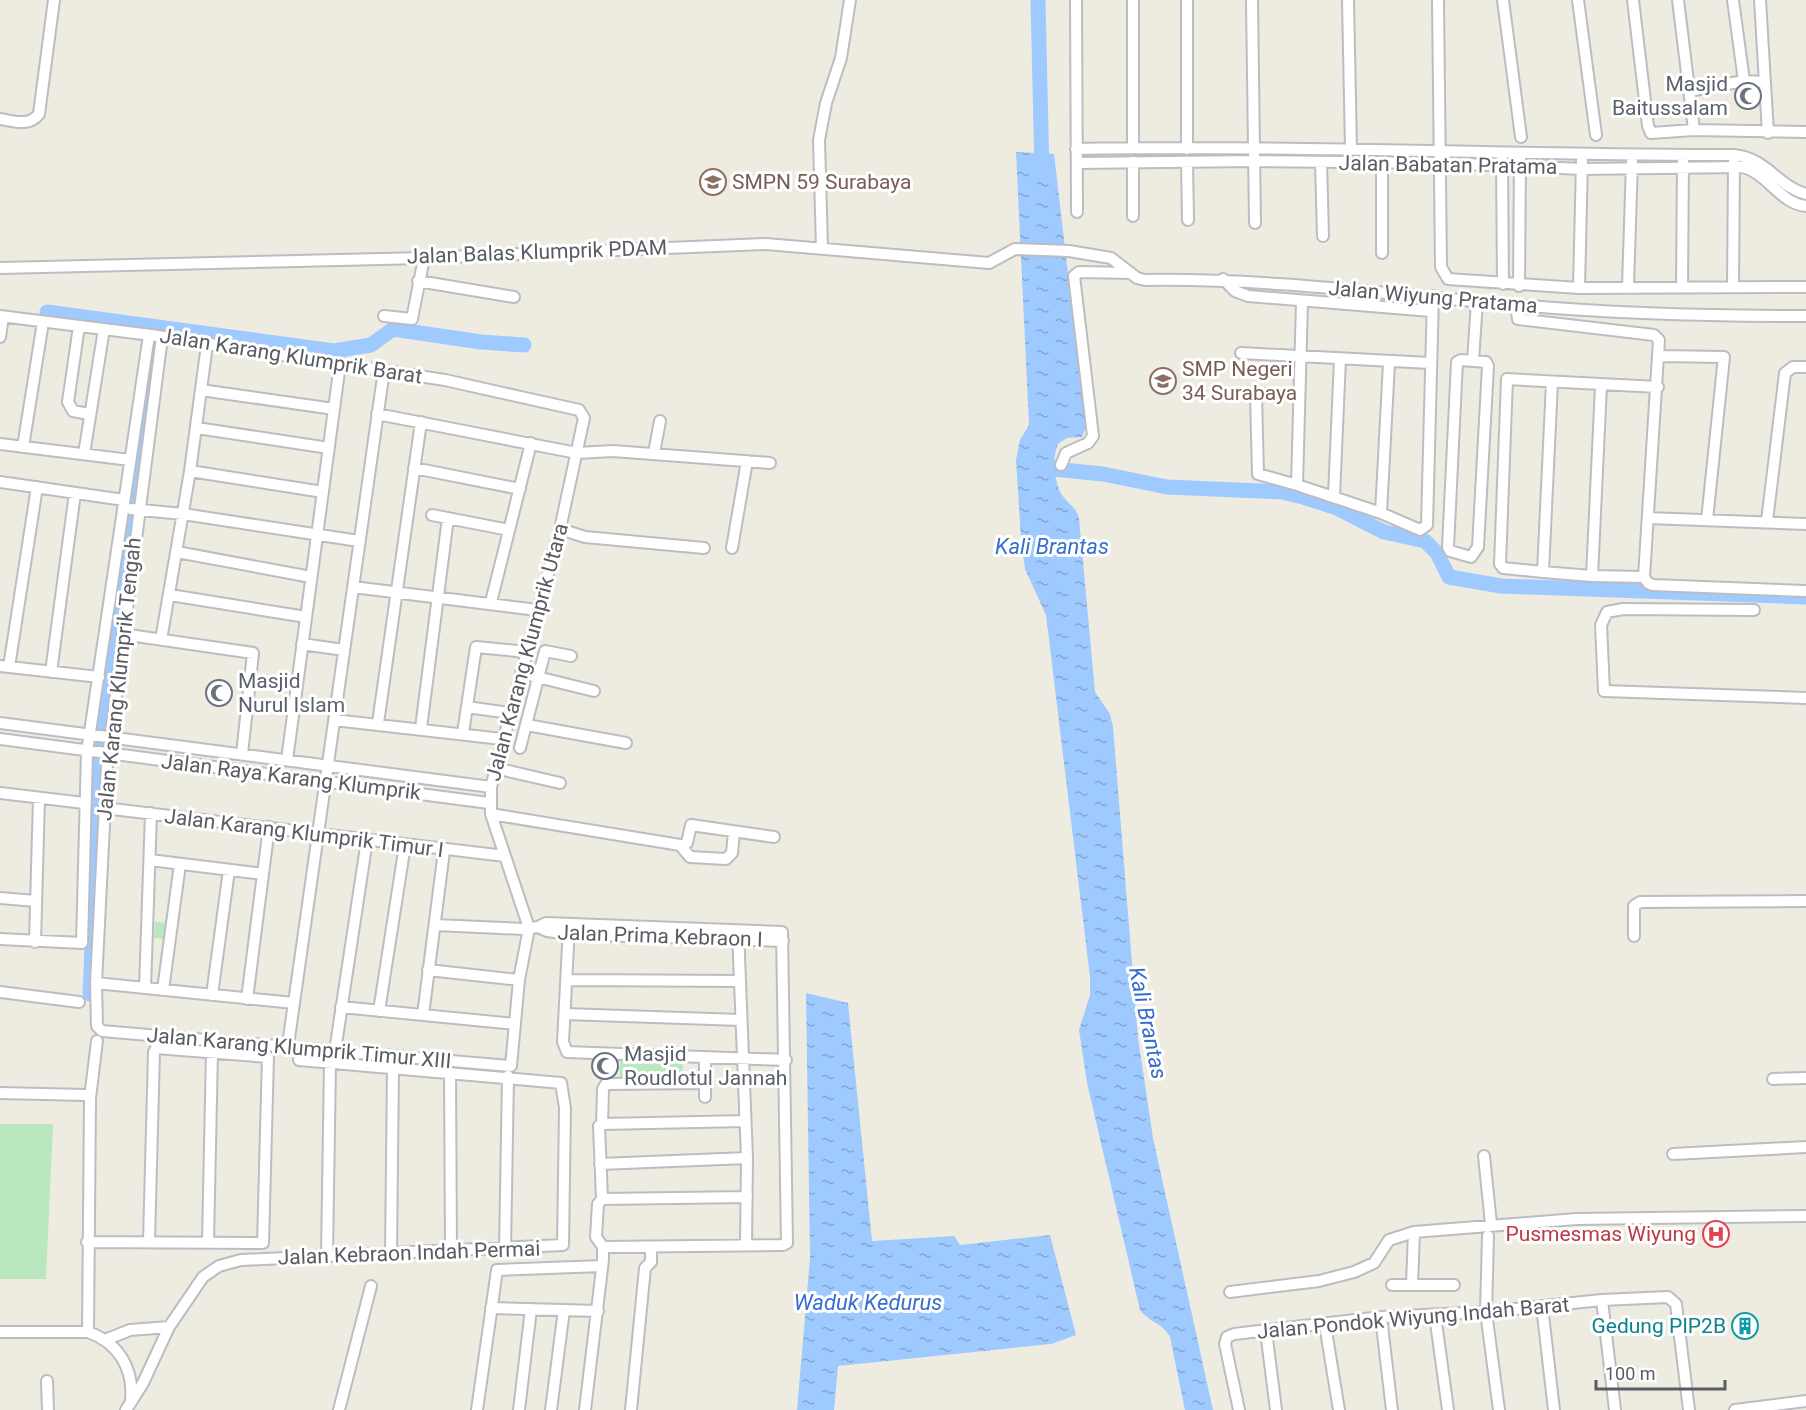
<svg xmlns="http://www.w3.org/2000/svg" width="1806" height="1410" font-family="Roboto,sans-serif">
  <style>
    .green { fill: #b9e8be }
    .water { fill: url(#water-ripples) }
    .lines { fill: none; stroke-linecap: round; stroke-linejoin: round }
    .river { stroke: #9ecaff; stroke-width: 15 }
    .minor-casing { stroke: #bbbdc3; stroke-width: 14 }
    .minor { stroke: #fff; stroke-width: 10 }
    .labels { text-anchor: middle; dominant-baseline: central; stroke-width: 6; stroke-linejoin: round; paint-order: stroke }
    .worship-label { font-size: 21px; fill: #5b616d; stroke: #fff; text-anchor: start }
    .street-label { font-size: 21px; fill: #595c63; stroke: #fff }
    .education-label { font-size: 21px; fill: #785e54; stroke: #fff; text-anchor: start }
    .health-label { font-size: 21px; fill: #be3a42; stroke: #fff; text-anchor: end }
    .culture-label { font-size: 21px; fill: #0d838f; stroke: #fff; text-anchor: end }
    .water-label { font-size: 22px; font-style: italic; fill: #366fce; stroke: #fff }
  </style>
  <defs>
    <pattern id="water-ripples" width="26" height="14" patternUnits="userSpaceOnUse" patternTransform="scale(1.5)"><rect width="26" height="14" fill="#9ecaff"/><path d="M2 4q2-2 4 0t4 0M15 11q2-2 4 0t4 0" fill="none" stroke="#84a7d2"/></pattern>
  </defs>
  <rect width="100%" height="100%" fill="#eeece0"/>
  <!-- green -->
  <path class="green" d="M155,922l12,1 -3,16 -10,-1z
    M620,1059l63,2 -1,21 -62,-2z
    M0,1124h53l-7,155h-46z"/>
  <!-- water -->
  <path class="water" d="M1016,152l38,2 32,273 -4,10 -15,1 -9,6c-6,13 -4,39 4,51 6,9 14,12 17,23l16,174 15,22 3,13 25,311 15,100 60,272h-28l-15,-73c-7,-14 -21,-15 -30,-27l-53,-227 -8,-53 11,-35v-18l-44,-362 -21,-46 -4,-29 -5,-80 4,-20 9,-15z
    M806,993l42,10 24,238 82,-5 6,9 90,-10 26,100 -25,9 -213,22 -4,44h-37l13,-151z"/>
  <g class="lines">
    <!-- river -->
    <path class="river" d="M1038,0l4,174
      M47,312l287,39 37,-6 22,-16 88,13 43,3
      M1043,468l60,6 64,13 115,5 21,5 34,11 47,24 41,9 12,12 12,24 52,9 305,11
      M90,994l10,-237 57,-428"/>
    <defs>
      <path id="minor" d="M1076,0l1,212
        M1187,0v149
        M1252,0l3,223
        M1348,0l3,149
        M1438,0l3,267 7,12 131,9 227,-1
        M1503,0l18,137
        M1578,0l18,135
        M1633,0l15,126 3,7 43,-3 112,2
        M1678,0l16,130
        M1733,0l11,81
        M1760,0l8,133
        M1689,91l55,-10 20,1
        M0,119c14,2 29,8 39,-5l15,-114
        M1133,148v-148
        M1076,149c220,-4 438,6 658,6 33,3 44,32 72,39
        M1502,159l1,125
        M1133,162v54
        M1187,162l1,58
        M1321,162l2,74
        M1077,163l178,-2 186,2 141,6 160,-2c25,5 38,37 64,39
        M1382,163v90
        M822,248l-3,-108 7,-37 15,-45 9,-58
        M0,268l424,-10 342,-14 223,19 26,-14 54,2 42,7 26,20 8,2c129,-2 256,16 384,26 92,8 185,10 277,10
        M1223,279l12,12 13,5 183,15
        M418,281l96,16
        M1519,286l1,-128
        M1628,286l4,-125
        M1682,287l1,-126
        M1733,287l1,-125
        M1579,288l3,-127
        M1302,301l-5,184 84,28 8,-150
        M1516,305l2,14 136,16 5,5 -15,237 4,6 5,2 153,6
        M0,316l151,19 294,45 134,30 5,8 -24,111 -69,258v27l38,114 -10,52 -8,86 -409,-35 -5,-5 -1,-43 11,-218 55,-428
        M384,316l28,3 12,-61
        M79,326l-11,76 5,9 16,3
        M0,337l3,-20
        M1241,353l189,10
        M1659,356l65,1 -17,163
        M1461,360l25,2 2,4 -10,181 -7,10 -21,-6 -2,-4 9,-185z
        M1473,361l4,-60
        M1552,382l-9,190 -40,-4 -3,-4 7,-185 151,8
        M1601,386l-9,190 52,1
        M201,390l133,19
        M377,414l200,39 36,-2 157,12
        M197,428l132,20
        M0,444l130,16
        M23,447l20,-125
        M654,453l6,-32
        M84,454l20,-125
        M1061,465l5,-12 22,-10 5,-7 -19,-160 5,-4 52,1
        M414,468l106,21
        M190,471l133,21
        M0,482l124,18
        M1297,485l-39,-11 -2,-80h41
        M1334,496l6,-137
        M131,509l52,5 176,27
        M1381,513l39,17 7,-5 6,-229
        M432,515l77,15
        M1648,518l158,6
        M1767,521l18,-148 8,-6h13
        M560,529l25,8 119,11
        M732,548l15,-87
        M177,552l134,25
        M1543,572l49,4
        M353,587l184,23
        M170,595l136,22
        M491,602l40,-159
        M1754,610l-131,-1 -16,3 -6,13 3,66 202,7
        M122,634l131,19 -11,101
        M161,640l29,-169 17,-126
        M302,644l42,6
        M0,666l99,11
        M9,667l28,-180
        M51,672l24,-179
        M521,673l73,18
        M467,707l43,6
        M334,720l168,19
        M0,723l491,64
        M378,723l43,-301
        M527,725l99,18
        M421,728l27,-210
        M463,733l13,-86 51,5
        M0,739l489,64
        M520,748l25,-97 26,5
        M287,760l53,-396
        M495,768l65,15
        M0,793l84,10
        M104,808l401,48
        M491,814l189,31 7,-2 4,-18 83,12
        M680,845l10,12 36,2 6,-6 2,-21
        M150,860l113,14
        M0,898l36,3
        M435,925l89,4 14,-2 8,-4 236,9 5,311 -4,2 -180,2
        M569,926l-6,116 4,10 219,8
        M538,927l9,4 22,3 214,7
        M738,931l9,227 -1,87
        M1634,936v-30l6,-4 166,-1
        M0,939l82,4 5,-191 62,-417
        M35,942l4,-144
        M428,970l91,10
        M568,980l172,1
        M96,983l198,20
        M145,988l6,-175
        M163,990l17,-126
        M0,992l79,10
        M212,995l17,-125
        M247,999l22,-172
        M341,1007l174,17
        M379,1011l26,-166
        M565,1014l176,6
        M423,1015l21,-164
        M288,1045l96,-675
        M335,1051l32,-211
        M705,1059v38
        M450,1073l1,178
        M1773,1079l33,-1
        M704,1083l-98,1 -3,5 -1,35 143,-3
        M0,1093l86,2 4,3 -2,234
        M90,1098l7,-57
        M1673,1154l133,-7
        M1484,1156l7,68
        M600,1164l147,-6
        M602,1199l145,-2
        M602,1199l-3,-73 3,-2
        M1414,1232l-2,53h42
        M1488,1236l-2,76 13,98
        M208,1241l4,-190
        M87,1242l176,1 5,-186 -112,-9 -2,4 -5,189
        M505,1250l3,-174
        M391,1253l2,-185
        M327,1256l3,-193
        M1392,1285h20
        M1230,1292l89,-11 35,-9 20,-9 15,-23 25,-8 162,-13 230,-3
        M1602,1300l13,110
        M1542,1306l12,104
        M491,1308l107,3
        M1435,1315l13,95
        M1381,1317l11,93
        M1325,1325l14,85
        M1266,1331l10,79
        M0,1332h88c31,11 46,37 43,69
        M105,1340l25,-10 39,-3
        M47,1381l1,29
        M126,1410l17,-27 26,-56 34,-50 16,-11 22,-6 322,-15 2,-137 -4,-25 -262,-23
        M339,1410l32,-124
        M477,1410l20,-140 105,-4
        M519,1410l12,-101
        M551,1410l13,-100
        M585,1410l18,-150v-13l-7,-10 2,-33 4,-5
        M631,1410l14,-142 6,-6v-15
        M1239,1410l-14,-66 2,-7 7,-3 147,-17 105,-5 116,-12 66,-3 8,7 13,106
        M1735,1410l71,-9"/>
    </defs>
    <!-- minor casing -->
    <use href="#minor" class="minor-casing"/>
    <!-- minor -->
    <use href="#minor" class="minor"/>
  </g>
  <!-- icons -->
  <defs>
    <symbol id="mosque-ring" viewBox="-11 -11 22 22"><circle r="9.5" fill="#fff" stroke="#6b7280" stroke-width="1.5"/><path d="M3.5-4.9A6 6 0 1 0 3.5 4.9A5 5 0 1 1 3.5-4.9Z" fill="#6b7280"/></symbol>
    <symbol id="school-ring" viewBox="-11 -11 22 22"><circle r="9.5" fill="#fff" stroke="#8d6e63" stroke-width="1.5"/><path d="M0-5L7-2L0 1L-7-2ZM-4 1L0 2.5L4 1V4Q0 6-4 4Z" fill="#8d6e63"/></symbol>
    <symbol id="hospital-ring" viewBox="-11 -11 22 22"><circle r="9.5" fill="#fff" stroke="#e0444e" stroke-width="1.5"/><path d="M-5-5h3v3.5h4V-5h3V5h-3V1.5h-4V5h-3Z" fill="#e0444e"/></symbol>
    <symbol id="building-ring" viewBox="-11 -11 22 22"><circle r="9.5" fill="#fff" stroke="#0f9aa8" stroke-width="1.5"/><path d="M-4-6H4V6H1V3H-1V6H-4ZM-2.5-4.3h1.7v1.8h-1.7ZM.8-4.3h1.7v1.8H.8ZM-2.5-1h1.7V.8h-1.7ZM.8-1h1.7V.8H.8Z" fill="#0f9aa8"/></symbol>
  </defs>
  <g fill-rule="evenodd">
    <use href="#mosque-ring" x="1733" y="81" width="30" height="30"/>
    <use href="#school-ring" x="698" y="167" width="30" height="30"/>
    <use href="#school-ring" x="1148" y="366" width="30" height="30"/>
    <use href="#mosque-ring" x="204" y="678" width="30" height="30"/>
    <use href="#mosque-ring" x="590" y="1051" width="30" height="30"/>
    <use href="#hospital-ring" x="1701" y="1219" width="30" height="30"/>
    <use href="#building-ring" x="1730" y="1311" width="30" height="30"/>
  </g>
  <g class="labels">
    <!-- worship labels -->
    <g class="worship-label">
      <text x="1728" y="84" text-anchor="end">Masjid<tspan x="1728" dy="24">Baitussalam</tspan></text>
      <text x="238" y="681">Masjid<tspan x="238" dy="24">Nurul Islam</tspan></text>
      <text x="624" y="1054">Masjid<tspan x="624" dy="24">Roudlotul Jannah</tspan></text>
    </g>
    <!-- street labels -->
    <g class="street-label">
      <text transform="translate(1448 165) rotate(1)">Jalan Babatan Pratama</text>
      <text transform="translate(537 252) rotate(-2)">Jalan Balas Klumprik PDAM</text>
      <text transform="translate(1433 297) rotate(5)">Jalan Wiyung Pratama</text>
      <text transform="translate(291 356) rotate(9)">Jalan Karang Klumprik Barat</text>
      <text transform="translate(527 652) rotate(-75)">Jalan Karang Klumprik Utara</text>
      <text transform="translate(119 679) rotate(-84)">Jalan Karang Klumprik Tengah</text>
      <text transform="translate(291 777) rotate(7)">Jalan Raya Karang Klumprik</text>
      <text transform="translate(304 833) rotate(7)">Jalan Karang Klumprik Timur I</text>
      <text transform="translate(660 936) rotate(2)">Jalan Prima Kebraon I</text>
      <text transform="translate(299 1048) rotate(5)">Jalan Karang Klumprik Timur XIII</text>
      <text transform="translate(409 1253) rotate(-2)">Jalan Kebraon Indah Permai</text>
      <text transform="translate(1413 1318) rotate(-5)">Jalan Pondok Wiyung Indah Barat</text>
    </g>
    <!-- education labels -->
    <g class="education-label">
      <text x="732" y="182">SMPN 59 Surabaya</text>
      <text x="1182" y="369">SMP Negeri<tspan x="1182" dy="24">34 Surabaya</tspan></text>
    </g>
    <!-- health labels -->
    <g class="health-label">
      <text x="1696" y="1234">Pusmesmas Wiyung</text>
    </g>
    <!-- culture labels -->
    <g class="culture-label">
      <text x="1726" y="1326">Gedung PIP2B</text>
    </g>
    <!-- water labels -->
    <g class="water-label">
      <text x="1052" y="546">Kali Brantas</text>
      <text transform="translate(1148 1023) rotate(78)">Kali Brantas</text>
      <text x="868" y="1302">Waduk Kedurus</text>
    </g>
  </g>
  <!-- scale -->
  <path d="M1596 1380v9h129v-9" fill="none" stroke="#595c63" stroke-width="3"/>
  <text x="1605" y="1380" font-size="18" fill="#595c63" stroke="#ffffff" stroke-width="4.5" paint-order="stroke">100 m</text>
</svg>
